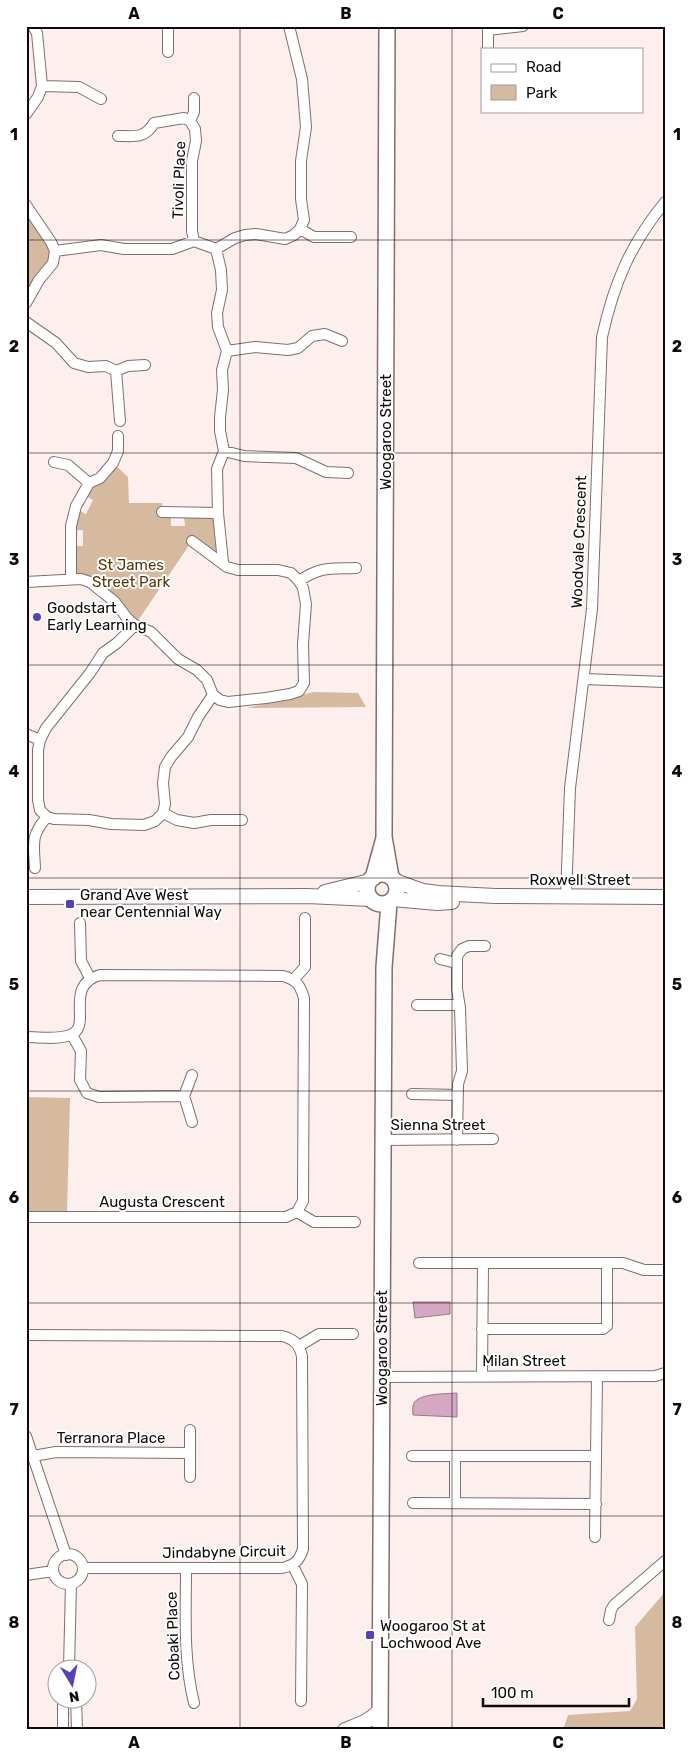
<svg xmlns="http://www.w3.org/2000/svg" width="691" height="1756" font-family="Rubik,sans-serif">
  <style>
    .green { fill: #d5baa0; fill-rule: evenodd }
    .water { fill: #d5a7c0; stroke: #9a7889 }
    .lines { fill: none; stroke-linecap: round; stroke-linejoin: round }
    .minor-casing { stroke: #7f6f6e; stroke-width: 12 }
    .tertiary-casing { stroke: #7f6f6e; stroke-width: 16 }
    .secondary-casing { stroke: #7f6f6e; stroke-width: 18 }
    .minor { stroke: #fff; stroke-width: 10 }
    .tertiary { stroke: #fff; stroke-width: 14 }
    .secondary { stroke: #fff; stroke-width: 15 }
    .grid { fill: none; stroke: #0f0a09; stroke-width: 1; stroke-opacity: 0.55 }
    .poi-dot { fill: #5542ba; stroke: #fff; stroke-width: 2 }
    .labels { text-anchor: middle; dominant-baseline: central; stroke-width: 4; stroke-linejoin: round; paint-order: stroke }
    .street-label { font-size: 15px; fill: #0f0a09; stroke: #fff }
    .park-label { font-size: 15px; fill: #593509; stroke: #fff }
    .poi-label { font-size: 15px; fill: #0f0a09; stroke: #fff; text-anchor: start }
    .neatline { fill: none; stroke: #0f0a09; stroke-width: 2 }
    .grid-label { font-size: 16px; text-anchor: middle; font-weight: bold; fill: #0f0a09 }
  </style>
  <rect width="100%" height="100%" fill="#fdefed"/>
  <!-- green -->
  <path class="green" d="M26,205l29,46 -29,52z
    M113,463l15,14 1,26h33l1,9 55,1 5,49 -31,-21 -57,84c-20,-18 -33,-47 -64,-46v-53l5,-20 13,-23 11,-5zM86,496l7,4 -7,14 -8,-4zM171,516h13l1,10h-14zM74,530h9v16h-9z
    M314,692l44,1 8,14 -119,1z
    M26,1097l44,1 -3,113h-41z
    M665,1592v138h-102l5,-15 62,-4 7,-12 -2,-72z"/>
  <!-- water -->
  <path class="water" d="M413,1302h37v12l-35,4z
    M457,1393v24l-44,-2c0,-4 -1,-8 1,-12 6,-10 32,-9 43,-10z"/>
  <g class="lines">
    <defs>
      <path id="minor" d="M168,26v26
        M488,26v23
        M488,30l35,-4
        M42,86l37,1 22,12
        M26,114l12,-17 4,-11 -5,-53 -4,-7
        M190,121l4,-9v-14
        M118,136c16,0 27,3 36,-13l30,-5 6,3 5,8 1,12 -4,20v70l2,10
        M26,205l25,37 4,9 -2,12 -14,17 -13,23
        M300,229l14,8h37
        M216,249l5,21 1,20 -5,23 1,14 9,24 -5,19 1,20 -3,27v14l4,20 -7,18 1,44 5,49
        M55,251l46,-6 23,4h48l22,-8 22,8 19,-11 10,-3 11,-1 29,5 9,-4 6,-6 4,-9 -3,-21v-38l5,-34 -4,-48 -13,-53
        M26,322l30,21 18,20 14,4 18,-1 10,5 4,50
        M227,351l28,-4 33,3 10,-2 14,-12 13,-2 17,7
        M116,371l12,-5 17,-1
        M224,451l20,5 52,2 30,14 22,1
        M54,462l14,3 21,18
        M162,512l56,1
        M71,579v-53l5,-20 13,-23 11,-5 13,-15 5,-12v-15
        M299,581c22,-15 31,-12 57,-13
        M26,582l55,-3 9,3 25,20 12,16 8,7 16,7 27,27 19,11 10,10 6,15 7,5 8,2 38,-4 24,-4 9,-3 5,-8 -1,-39 3,-40 -3,-16 -4,-7 -8,-8 -13,-3h-40l-11,-3 -35,-26
        M135,625l-18,18 -14,10 -13,20 -44,55 -6,12 -2,10v50l2,10 7,7 7,2 35,1 22,4 33,1 11,-4 8,-8 2,-9 -2,-21 2,-16 6,-10 17,-20 10,-20 15,-22
        M584,679l81,3
        M26,734l14,6
        M163,813l14,7 17,3 17,-3h31
        M35,868c-1,-24 -5,-32 12,-51
        M566,897l4,-109 22,-179 10,-272c12,-54 28,-92 63,-135
        M80,923l1,38 9,17
        M440,959l16,4
        M294,979l11,-12v-49
        M417,1005h42
        M72,1035l9,16 -1,29 7,13 12,4 85,-1
        M26,1037c14,0 31,3 44,-2 24,-8 -8,-49 30,-60l183,1c14,4 17,9 21,22l-1,203 -6,11 -11,5h-260
        M192,1075l-8,21 8,26
        M412,1094l46,1
        M383,1140l110,-1
        M457,1140l1,-56 4,-13 -2,-63 -3,-19v-33l5,-7 7,-3h16
        M297,1212l17,10h41
        M419,1263h64
        M482,1329h121l4,-3v-63
        M26,1335l256,1c12,3 17,8 20,20l1,193c-4,12 -8,16 -21,19h-199
        M299,1346l20,-12h34
        M482,1376l1,-113h140l21,7h21
        M382,1377l273,-1 10,-3
        M26,1436l40,119
        M33,1456l23,-4 134,1
        M412,1456h184
        M190,1477v-47
        M413,1503l183,1
        M455,1503v-47
        M595,1537l2,-161
        M53 1569a15 15 0 1 1 30 0a15 15 0 1 1-30 0Z
        M293,1566l9,18 -1,117
        M186,1568c0,46 -3,90 8,135
        M26,1575l27,-4
        M609,1620l2,-10 3,-5 51,-44
        M69,1668l2,-84
        M76,1698l1,32
        M63,1730v-32"/>
      <path id="tertiary" d="M395,881l28,10 15,2 57,3 170,1
        M325,892l45,-11
        M26,897l281,-1 64,3
        M393,899l44,4 15,-1
        M345,1730c13,-5 26,-9 35,-20"/>
      <path id="secondary" d="M387,26l-3,811 7,40
        M367 889a15 15 0 1 1 30 0a15 15 0 1 1-30 0Z
        M373,878l11,-40
        M380,1730l4,-763 5,-64"/>
    </defs>
    <!-- minor casing -->
    <use href="#minor" class="minor-casing"/>
    <!-- tertiary casing -->
    <use href="#tertiary" class="tertiary-casing"/>
    <!-- secondary casing -->
    <use href="#secondary" class="secondary-casing"/>
    <!-- minor -->
    <use href="#minor" class="minor"/>
    <!-- tertiary -->
    <use href="#tertiary" class="tertiary"/>
    <!-- secondary -->
    <use href="#secondary" class="secondary"/>
  </g>
  <!-- grid -->
  <path class="grid" d="M240,26v1704M452,26v1704M26,240h639M26,453h639M26,665h639M26,878h639M26,1091h639M26,1303h639M26,1516h639"/>
  <!-- markers -->
  <g class="poi-dot">
    <circle cx="37" cy="617" r="5"/>
    <rect x="65" y="899" width="10" height="10" rx="2.5"/>
    <rect x="365" y="1630" width="10" height="10" rx="2.5"/>
  </g>
  <g class="labels">
    <!-- street labels -->
    <g class="street-label">
      <text transform="translate(179 180) rotate(-88)">Tivoli Place</text>
      <text transform="translate(386 432) rotate(-90)">Woogaroo Street</text>
      <text transform="translate(579 542) rotate(-88)">Woodvale Crescent</text>
      <text x="580" y="880">Roxwell Street</text>
      <text x="438" y="1125">Sienna Street</text>
      <text x="162" y="1202">Augusta Crescent</text>
      <text transform="translate(382 1348) rotate(-90)">Woogaroo Street</text>
      <text x="524" y="1361">Milan Street</text>
      <text x="111" y="1438">Terranora Place</text>
      <text transform="translate(224 1552) rotate(-1)">Jindabyne Circuit</text>
      <text transform="translate(173 1636) rotate(-92)">Cobaki Place</text>
    </g>
    <!-- park labels -->
    <g class="park-label">
      <text x="131" y="565">St James<tspan x="131" dy="17">Street Park</tspan></text>
    </g>
    <!-- poi labels -->
    <g class="poi-label">
      <text x="47" y="608">Goodstart<tspan x="47" dy="17">Early Learning</tspan></text>
      <text x="80" y="895">Grand Ave West<tspan x="80" dy="17">near Centennial Way</tspan></text>
      <text x="380" y="1626">Woogaroo St at<tspan x="380" dy="17">Lochwood Ave</tspan></text>
    </g>
  </g>
  <!-- border -->
  <rect width="691" height="1756" fill="none" stroke="#ffffff" stroke-width="55"/>
  <!-- legend -->
  <rect x="481" y="48" width="162" height="65" fill="#ffffff" stroke="#9f9d9d"/>
  <rect x="491" y="64" width="25" height="8" fill="#ffffff" stroke="#9f9d9d"/>
  <text x="526" y="72" font-size="15" fill="#0f0a09">Road</text>
  <rect x="491" y="85" width="25" height="15" fill="#d5baa0" stroke="#9f9d9d"/>
  <text x="526" y="98" font-size="15" fill="#0f0a09">Park</text>
  <!-- north arrow -->
  <g transform="translate(72 1684) rotate(170)"><circle r="24" fill="#ffffff" stroke="#9f9d9d"/>
  <path d="M0-4L9 19L0 12L-9 19Z" fill="#5542ba"/>
  <text y="-8" font-size="14" font-weight="bold" text-anchor="middle" fill="#0f0a09">N</text>
  </g>
  <!-- scale -->
  <path d="M483 1698v8h146v-8" fill="none" stroke="#0f0a09" stroke-width="2.5"/>
  <text x="491" y="1698" font-size="15" fill="#0f0a09" stroke="#ffffff" stroke-width="4" paint-order="stroke">100 m</text>
  <rect x="28" y="28" width="636" height="1700" class="neatline"/>
  <g class="grid-label">
    <text x="134" y="19">A</text>
    <text x="346" y="19">B</text>
    <text x="558" y="19">C</text>
    <text x="14" y="140">1</text>
    <text x="677" y="140">1</text>
    <text x="14" y="352">2</text>
    <text x="677" y="352">2</text>
    <text x="14" y="565">3</text>
    <text x="677" y="565">3</text>
    <text x="14" y="777">4</text>
    <text x="677" y="777">4</text>
    <text x="14" y="990">5</text>
    <text x="677" y="990">5</text>
    <text x="14" y="1203">6</text>
    <text x="677" y="1203">6</text>
    <text x="14" y="1415">7</text>
    <text x="677" y="1415">7</text>
    <text x="14" y="1628">8</text>
    <text x="677" y="1628">8</text>
    <text x="134" y="1748">A</text>
    <text x="346" y="1748">B</text>
    <text x="558" y="1748">C</text>
  </g>
</svg>
